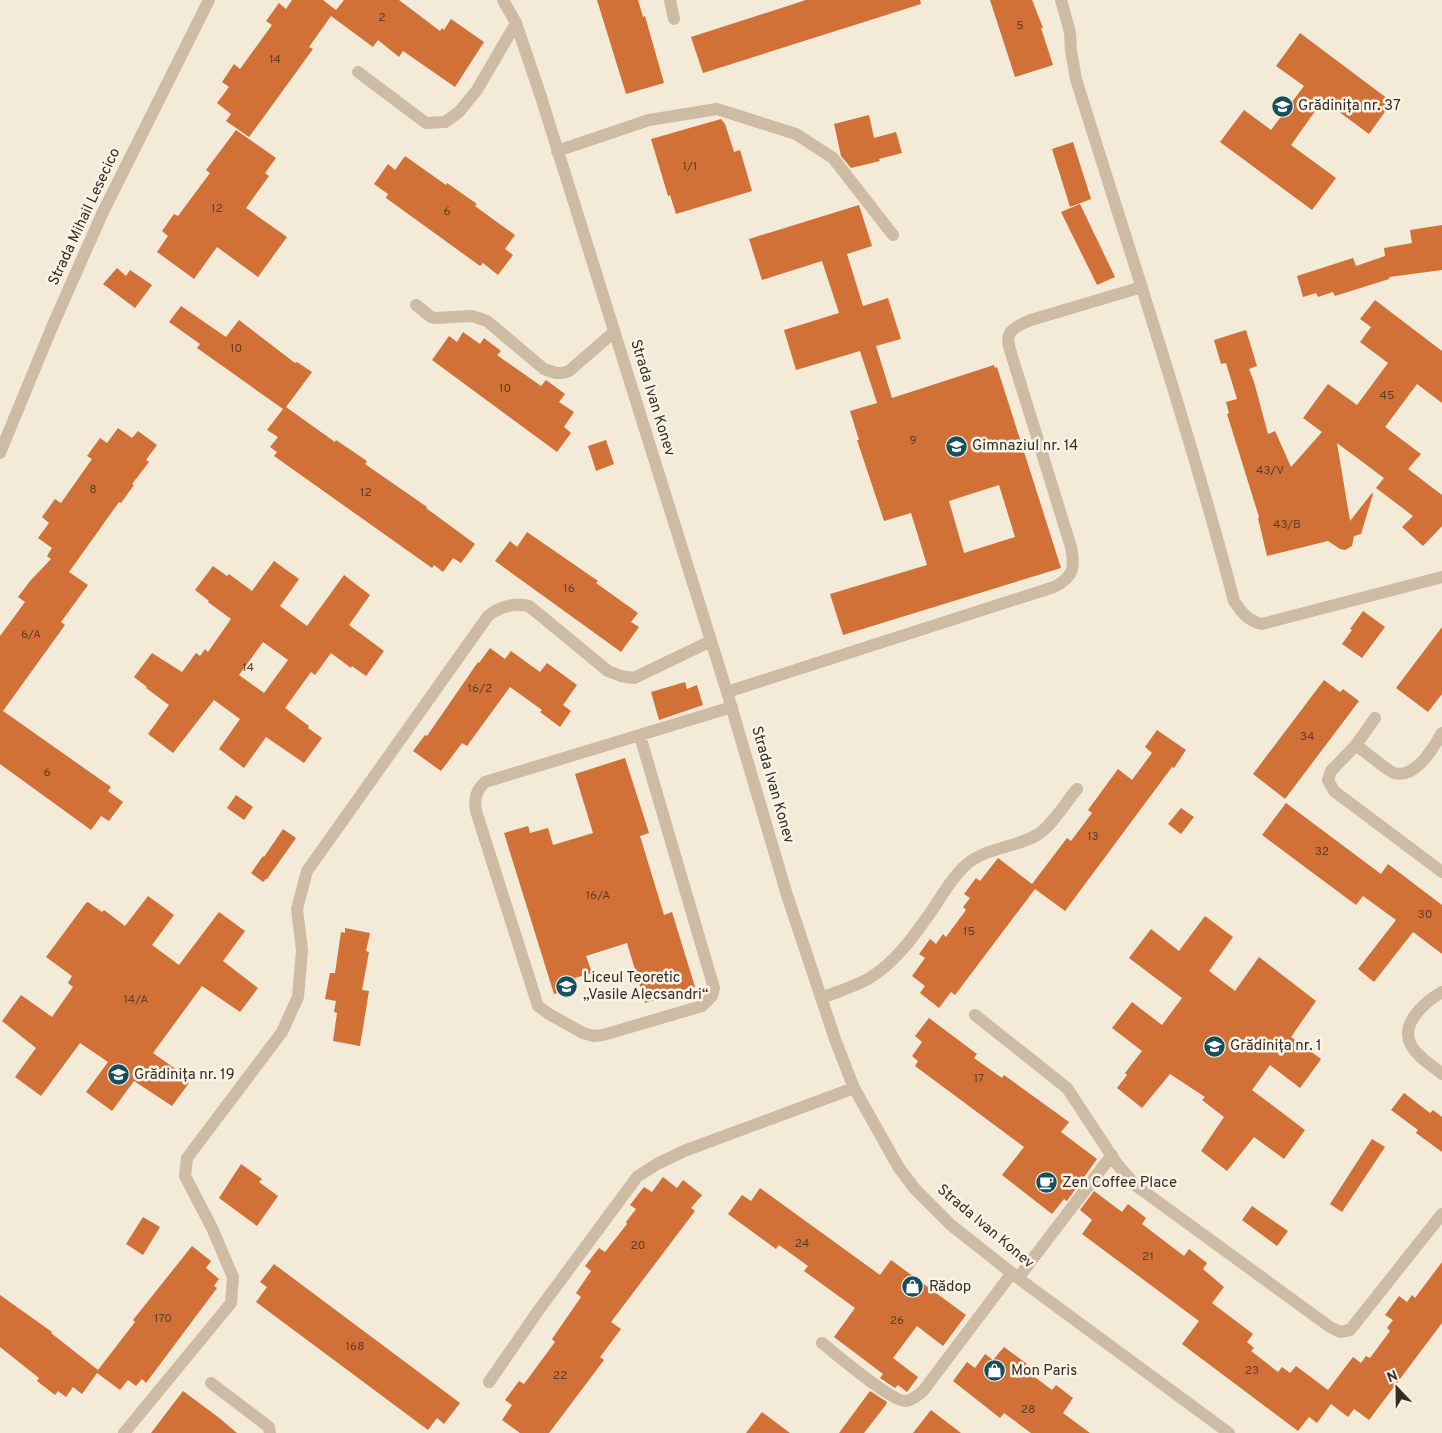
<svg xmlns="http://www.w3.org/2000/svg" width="1442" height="1433" font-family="Overpass,sans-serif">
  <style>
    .building { fill: #d17138; fill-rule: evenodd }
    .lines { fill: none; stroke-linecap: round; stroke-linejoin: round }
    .minor { stroke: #cdbba3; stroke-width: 12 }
    .labels { text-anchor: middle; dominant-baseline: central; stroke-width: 5; stroke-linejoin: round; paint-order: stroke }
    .number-label { font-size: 12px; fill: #5e3e2a }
    .poi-label { font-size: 15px; fill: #372d26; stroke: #fbf3e5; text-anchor: start }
    .street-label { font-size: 15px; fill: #372d26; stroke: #fbf3e5 }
  </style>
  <rect width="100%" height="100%" fill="#f3ead8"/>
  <!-- building -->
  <path class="building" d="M292,0h31l13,10 8,-10h55l41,31 2,-3 2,2 7,-11 33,23 -29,45 -52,-36 -4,6 -21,-17 -5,7 -42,-31 -22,31 4,2 -64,88 -23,-16 5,-7 -14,-11 12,-16 -7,-5 12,-18 6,5 32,-44 -6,-4 13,-18 7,6z
    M597,0h41l5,17 2,-1 19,67 -38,11z
    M806,0h114l1,4 -218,69 -12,-36z
    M990,0h42l11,28h-2l12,37 -38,12z
    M1300,33l92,69 -23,32 -46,-34 -32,45 45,33 -24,32 -92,-68 24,-32 27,20 33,-44 -28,-20z
    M869,115l5,23 22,-6 6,21 -23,6 1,2 -29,7 -10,-12 -7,-32z
    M721,119l4,5 9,28 6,-2 12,41 -76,23 -6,-19 -2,1 -17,-57z
    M236,130l40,28 -11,15 4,3 -23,32 41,29 -29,40 -41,-30 -23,32 -37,-27 11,-16 -6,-5 12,-17 4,2 32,-43 -4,-3z
    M1073,142l18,57 -21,8 -18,-58z
    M405,156l41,29 1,-2 30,21 -2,2 40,29 -10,14 8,6 -15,20 -15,-12 -3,3 -40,-29 -54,-39 2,-4 -14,-10 14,-20 7,6z
    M1080,204l35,73 -18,8 -36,-73z
    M859,205l13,41 -25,8 16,52 25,-8 13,41 -25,7 16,52 102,-33 1,3 2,-1 64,201 -218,67 -13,-41 97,-29 -16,-52 -27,8 -27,-81h2l-9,-29 27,-8 -17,-52 -64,19 -12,-40 55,-17 -17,-52 -60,19 -13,-41zM999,485l16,52 -51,16 -15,-52z
    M1442,225v45l-53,7v2l-54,17 -2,-4 -15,5 -2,-4 -13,4 -6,-21 56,-18 3,8 29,-10 -1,-8 28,-5 -2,-13z
    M117,268l9,8 4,-6 22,15 -17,23 -32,-24z
    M1375,300l67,51v52l-25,-19 -32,43 36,27 -13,15 34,26v31l-19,20 -21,-19 11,-11 -37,-28 8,-10 -47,-35 13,78 22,-28 1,1 -12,40 -7,2 -2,10 -7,4 -5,-1 -12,-8 -61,15 -9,-38 1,-1 -32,-103 2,-1 -3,-11 11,-3 -11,-36 -5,1 -7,-24 32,-10 11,36 -8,3 5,13 14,52 7,-3 16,36 31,-35 -19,-14 25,-34 29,21 31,-42 -28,-21 11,-15 -11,-8z
    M181,306l45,31 13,-17 56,43 2,-1 15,10 -26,35 49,35 1,-2 31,21 -2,3 62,43 -1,1 49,36 -14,19 -8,-5 -10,14 -9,-7 -2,3 -158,-112 3,-4 -7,-5 8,-10 -11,-7 16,-21 -86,-61 3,-4 -31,-22z
    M463,332l17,12 4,-6 17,13 -4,4 44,31 5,-6 19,14 -6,8 15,10 -10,15 7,6 -14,19 -125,-92 17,-24 8,6z
    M118,428l14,10 6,-7 19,14 -11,15 3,2 -17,22 2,1 -13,18 -2,-1 -50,70 19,13 -27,37 4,3 -62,86 108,76 -3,4 15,11 -14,19 -8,-5 -10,14 -91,-66v-128l25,-34 -7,-5 12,-16 21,-22 -4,-3 5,-8 -14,-10 11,-15 -7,-6 13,-18 6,4 31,-44 -5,-3 13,-18 7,5z
    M606,440l8,24 -18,7 -8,-25z
    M527,532l71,49 -2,2 42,30 -7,9 8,5 -18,25 -126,-91 15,-20 7,6z
    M274,561l25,18 -19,27 27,20 37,-51 26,20 -21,30 35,26 -18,25 -14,-10 -1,2 -20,-15 -16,22 -4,-3 -26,36 24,18 -1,2 14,10 -18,25 -38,-26 -22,31 -25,-19 21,-30 -26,-19 -41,53 -25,-19 21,-29 -23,-17 1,-1 -13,-10 18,-24 30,19 14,-19 4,3 5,-7 3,3 23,-33 -23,-17 1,-1 -14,-11 18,-24 14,10 2,-2 23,17zM263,642l25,18 -24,33 -25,-18z
    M1363,611l22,16 -23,31 -20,-14 10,-14 -2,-1z
    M1442,627v67l-14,18 -32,-24z
    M490,648l15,11 6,-8 29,21 7,-9 30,22 -14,20 8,6 -11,16 -20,-15 2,-2 -32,-23 -43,59 -5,-3 -21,28 -28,-20 12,-16 2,1 51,-74 1,1z
    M1324,680l16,12 3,-3 16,12 -74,98 -32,-25z
    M685,682l2,7 10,-4 6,20 -44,15 -8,-28z
    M1157,730l29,20 -12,18 -2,-1 -107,144 -30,-22 -80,106 -4,-3 -12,16 -19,-15 5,-7 -13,-10 13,-18 -6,-4 11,-15 6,5 7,-10 3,3 20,-27 -3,-3 7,-9 -6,-4 12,-16 4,3 18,-23 34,26 35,-46 4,3 21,-28 -4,-3 30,-41 14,11 20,-27 -7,-6z
    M625,758l24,75 -9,3 24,79 8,-3 23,75 -50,16 -18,-60 -41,13 6,17 -17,5 2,9 -23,7 -50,-161 24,-7 2,7 18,-5 5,17 40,-12 -18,-59z
    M236,795l17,12 -9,13 -17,-12z
    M1286,803l95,71 7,-10 54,41v49l-29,-22 -39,50 -16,-13 38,-49 -33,-24 -7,9 -94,-70z
    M1181,808l13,9 -13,17 -13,-10z
    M283,829l13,9 -29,41h-1l-3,3 -12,-9 12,-17 1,1z
    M148,896l26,19 -22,30 27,20 40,-53 26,19 -22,30 35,27 -18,24 -38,-26 -49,67 24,17 -2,2 14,11 -17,23 -38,-25 -22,30 -26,-19 22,-30 -28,-19 -39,53 -26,-19 21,-29 -34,-27 19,-26 31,22 21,-30 -5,-4 4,-7 -26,-19 40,-54 2,-1 14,10 2,-2 21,16z
    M1205,916l28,21 -24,34 26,20 24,-34 57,44 -25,36 30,22 -2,3 -19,26 -30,-23 -18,25 53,40 -21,29 -30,-22 -27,34 -26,-20 23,-34 -22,-17 3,-3 -35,-23 -28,34 -25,-20 10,-13 -2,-2 17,-22 -30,-23 20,-26 30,23 20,-27 -53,-40 22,-29 28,22z
    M345,928l25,5 -4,18 3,1 -7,38 7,1 -9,55 -27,-5 4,-28 -3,-1 2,-11 -11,-2 5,-26h5l6,-41 4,1z
    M929,1018l48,36 -3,4 28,20 2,-3 65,47 -8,10 36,27 -30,42 -3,-2 -12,15 -50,-39 22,-28 -109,-81 3,-5 -6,-5 10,-14 -7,-6z
    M1404,1093l26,20 3,-3 9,7v35l-26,-19 2,-3 -27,-20z
    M1372,1139l13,8 -43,65 -12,-8z
    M241,1164l21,15 -3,3 19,14 -21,30 -38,-28z
    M663,1177l14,11 6,-8 19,15 -11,13 4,3 -84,111 10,7 -21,28 4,3 -55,73h-29l-18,-13 10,-15 -7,-5 14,-19 5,3 31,-42 -3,-3 29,-42 -5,-4 15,-22 -6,-5 14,-18 6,4 22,-28 -1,-2 10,-13 -6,-4 14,-18 8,5z
    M760,1188l120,87 11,-15 75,55 -23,31 -26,-20 -24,32 25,19 -11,15 -9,-7 -3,3 -15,-10 3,-4 -49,-37 21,-29 -51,-37 4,-5 -29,-21 -3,4 -48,-35 14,-19 9,6z
    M1094,1191l28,21 6,-8 18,14 -4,6 42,32 5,-7 18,14 -4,6 21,18 -12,16 41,31 -6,8 7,6 -3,3 27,21 4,-5 8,6 6,-7 32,24 25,-33 8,6 5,-7 4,2 20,-27 -3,-3 6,-8 -8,-5 14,-19 8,6 5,-7 3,3 27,-36v61l-73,97 -15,-11 -6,8 -17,-13 -14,19 -8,-6 -11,14 -116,-87 17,-23 -117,-87 10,-14 -12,-10z
    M1252,1206l36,25 -11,15 -35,-26z
    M143,1217l17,10 -17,28 -17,-11z
    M192,1246l19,15 -5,7 13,11 -5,7 3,2 -71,95 -4,-4 -6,7 -8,-6 -8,10 -23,-17 -15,21 -9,-7 -7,10 -8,-6 -3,4 -18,-14 2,-3 -39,-31v-52l52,37 -1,1 47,37 37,-48 -2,-2z
    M274,1264l186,139 -16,21 -7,-6 -9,12 -172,-128 11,-15 -7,-5z
    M1004,1347l23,17 -3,5 28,21 4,-5 17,13 -10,15 27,20h-59l-27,-20 -4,5 -47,-37 14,-19 8,6 10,-14 8,6z
    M183,1391l35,26 19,16h-86z
    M870,1391l17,11 -2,4 -21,27h-25z
    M931,1410l30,23h-48z
    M762,1412l28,21h-44z"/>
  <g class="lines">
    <!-- minor -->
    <path class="minor" d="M503,0l13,23 25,74 186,595 60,203 49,147 18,46 45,80 16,21 36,36 67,53 211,155
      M670,0l4,19
      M1061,0l9,32 1,19 5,28c54,174 112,346 158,522 8,12 14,20 28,23l180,-47
      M358,72l68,51 19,-1 14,-10 18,-22 39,-67
      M557,151l92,-31 68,-11 79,25 37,24 60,77
      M416,305l15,12 5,1 36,-2 15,5 57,48 12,4h6l7,-2 45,-39
      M0,453l52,-126 50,-113 107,-214
      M727,692l327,-105c20,-10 21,-20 17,-40l-56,-181c-8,-27 -15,-34 16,-46l111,-33
      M1375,718l-19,27 -25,26 -3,9 6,11 108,81
      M640,736l74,252 -2,8 -10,10 -99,29 -9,1 -11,-3 -34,-19 -11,-8 -62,-195c-2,-13 0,-20 9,-29l247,-75
      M1356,745c7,5 32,26 38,28 22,6 39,-25 48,-40
      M1442,992c-16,9 -43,32 -31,53 6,12 21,20 31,29
      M821,998c16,-6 32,-11 47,-19 29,-17 48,-46 67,-73 9,-14 19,-31 32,-42 20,-17 48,-16 70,-29 15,-9 29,-33 40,-46
      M975,1015l92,73 50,76 18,21 195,142 10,5 10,-2 92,-116
      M1018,1278l94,-123
      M822,1343c14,11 70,59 84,58 7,-1 12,-6 17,-10l89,-118
      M489,1382l49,-71 99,-134 20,-13 27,-13 170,-63
      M211,1383l58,44 1,6
      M124,1433l107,-130 2,-26 -21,-49 -27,-52 2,-18 95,-126 16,-35 4,-47 -5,-41 10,-38 181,-255c12,-10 26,-13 41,-10l79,65 13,5 13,2 77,-37"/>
  </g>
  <!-- icons -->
  <defs>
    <symbol id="school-disc" viewBox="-11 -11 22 22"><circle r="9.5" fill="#174f5c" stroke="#fbf3e5"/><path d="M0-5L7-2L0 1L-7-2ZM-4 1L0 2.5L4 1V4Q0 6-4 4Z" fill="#fff"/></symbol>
    <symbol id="cafe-disc" viewBox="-11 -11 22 22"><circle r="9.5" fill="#174f5c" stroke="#fbf3e5"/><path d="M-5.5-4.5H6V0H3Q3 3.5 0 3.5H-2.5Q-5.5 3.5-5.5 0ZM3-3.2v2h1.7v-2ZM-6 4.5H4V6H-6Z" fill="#fff"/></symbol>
    <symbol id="shop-disc" viewBox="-11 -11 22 22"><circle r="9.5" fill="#174f5c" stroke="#fbf3e5"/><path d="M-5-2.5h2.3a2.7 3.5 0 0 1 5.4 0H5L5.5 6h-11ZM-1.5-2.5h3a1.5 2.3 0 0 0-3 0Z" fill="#fff"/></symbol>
  </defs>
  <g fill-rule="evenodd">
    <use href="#school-disc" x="1270" y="94" width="25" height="25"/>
    <use href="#school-disc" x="944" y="434" width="25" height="25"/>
    <use href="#school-disc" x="554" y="974" width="25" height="25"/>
    <use href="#school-disc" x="1202" y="1034" width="25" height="25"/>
    <use href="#school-disc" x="106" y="1062" width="25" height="25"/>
    <use href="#cafe-disc" x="1034" y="1170" width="25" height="25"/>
    <use href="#shop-disc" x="900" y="1274" width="25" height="25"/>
    <use href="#shop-disc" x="982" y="1358" width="25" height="25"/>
  </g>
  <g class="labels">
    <!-- number labels -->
    <g class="number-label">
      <text x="382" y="18">2</text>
      <text x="1020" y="26">5</text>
      <text x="275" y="60">14</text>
      <text x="690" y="167">1/1</text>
      <text x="217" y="209">12</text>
      <text x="447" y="212">6</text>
      <text x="236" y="349">10</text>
      <text x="505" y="389">10</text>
      <text x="1387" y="396">45</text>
      <text x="913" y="441">9</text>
      <text x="1270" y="471">43/V</text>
      <text x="93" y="490">8</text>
      <text x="366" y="493">12</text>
      <text x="1287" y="525">43/B</text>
      <text x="569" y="589">16</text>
      <text x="31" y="635">6/A</text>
      <text x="248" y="668">14</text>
      <text x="480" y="689">16/2</text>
      <text x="1307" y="737">34</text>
      <text x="47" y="773">6</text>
      <text x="1093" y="837">13</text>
      <text x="1322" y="852">32</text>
      <text x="598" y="896">16/A</text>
      <text x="1425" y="915">30</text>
      <text x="969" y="932">15</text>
      <text x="136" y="1000">14/A</text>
      <text x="979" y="1079">17</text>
      <text x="802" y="1244">24</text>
      <text x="638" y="1246">20</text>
      <text x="1148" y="1257">21</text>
      <text x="163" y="1319">170</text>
      <text x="897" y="1321">26</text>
      <text x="355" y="1347">168</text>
      <text x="1252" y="1371">23</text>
      <text x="560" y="1376">22</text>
      <text x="1028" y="1410">28</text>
    </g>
    <!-- poi labels -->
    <g class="poi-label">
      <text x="1298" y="106">Grădinița nr. 37</text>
      <text x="972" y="446">Gimnaziul nr. 14</text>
      <text x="583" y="978">Liceul Teoretic<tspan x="583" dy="17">„Vasile Alecsandri“</tspan></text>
      <text x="1230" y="1046">Grădinița nr. 1</text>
      <text x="134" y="1075">Grădinița nr. 19</text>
      <text x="1062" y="1183">Zen Coffee Place</text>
      <text x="929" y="1287">Rădop</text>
      <text x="1011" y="1371">Mon Paris</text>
    </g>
    <!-- street labels -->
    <g class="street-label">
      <text transform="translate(85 217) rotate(-65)">Strada Mihail Lesecico</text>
      <text transform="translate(652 398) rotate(73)">Strada Ivan Konev</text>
      <text transform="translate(772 785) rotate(74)">Strada Ivan Konev</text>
      <text transform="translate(985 1227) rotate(40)">Strada Ivan Konev</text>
    </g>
  </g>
  <!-- north arrow -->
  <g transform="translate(1397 1388) rotate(338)" stroke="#fbf3e5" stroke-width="4" paint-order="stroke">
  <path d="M0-4L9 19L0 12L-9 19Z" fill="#372d26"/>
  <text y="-8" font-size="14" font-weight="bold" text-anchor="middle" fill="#372d26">N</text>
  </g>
</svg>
